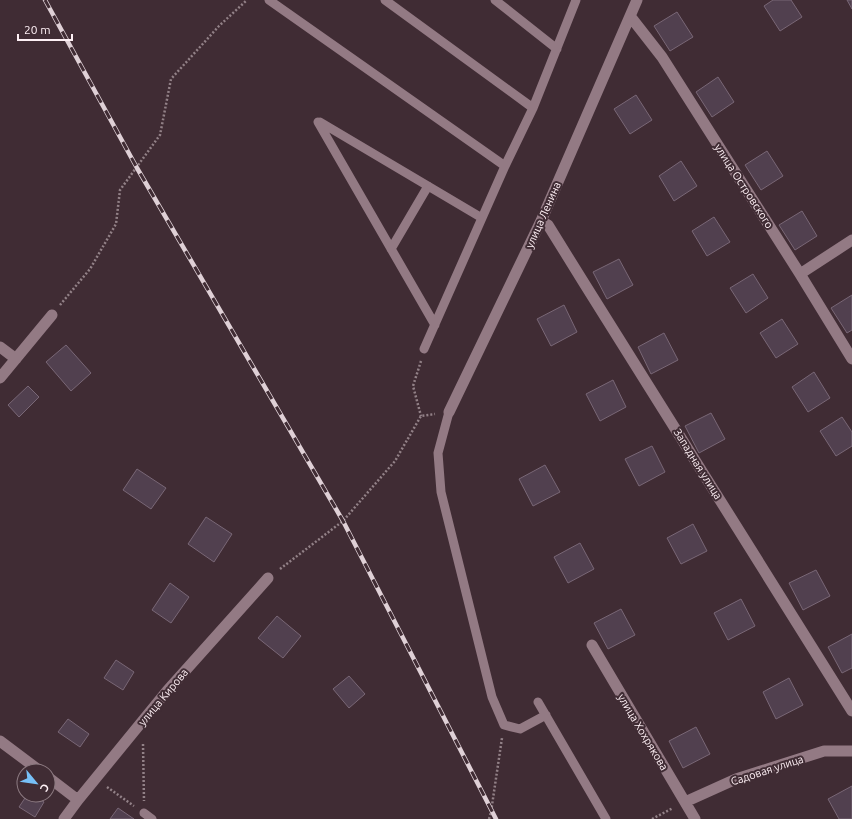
<svg xmlns="http://www.w3.org/2000/svg" width="852" height="819" font-family="Ubuntu,sans-serif">
  <style>
    .building { fill: #51404f; stroke: #796776 }
    .lines { fill: none; stroke-linecap: round; stroke-linejoin: round }
    .path { stroke: #928187; stroke-width: 2.5; stroke-dasharray: 2 2; stroke-linecap: butt }
    .service { stroke: #937a84; stroke-width: 9 }
    .minor { stroke: #937a84; stroke-width: 11 }
    .rail-casing { stroke: #dfd0d6; stroke-width: 4.5 }
    .rail { stroke: #402c34; stroke-width: 3; stroke-dasharray: 9; stroke-linecap: butt }
    .labels { text-anchor: middle; dominant-baseline: central; stroke-width: 4; stroke-linejoin: round; paint-order: stroke }
    .street-label { font-size: 11px; fill: #fef0f5; stroke: #402c34 }
  </style>
  <rect width="100%" height="100%" fill="#402c34"/>
  <!-- building -->
  <path class="building" d="M773,0h18l11,17 -22,14 -16,-25z
    M847,0h5v9z
    M677,12l16,25 -23,14 -16,-25z
    M718,77l16,25 -22,15 -16,-25z
    M636,95l16,25 -22,14 -16,-25z
    M767,151l16,25 -22,14 -16,-25z
    M681,161l16,25 -23,15 -15,-25z
    M802,211l15,25 -22,14 -16,-25z
    M714,217l16,25 -23,14 -15,-25z
    M619,259l14,26 -26,14 -14,-27z
    M753,274l15,24 -22,15 -16,-25z
    M852,295v35l-5,3 -16,-25z
    M564,305l13,27 -26,14 -14,-27z
    M782,319l16,25 -22,14 -16,-25z
    M664,333l14,27 -27,14 -13,-27z
    M66,345l25,28 -20,18 -25,-29z
    M814,372l16,26 -22,14 -16,-25z
    M613,380l13,27 -26,14 -14,-27z
    M28,386l11,11 -20,20 -11,-12z
    M711,413l14,26 -26,14 -14,-27z
    M842,417l10,15v14l-16,10 -16,-25z
    M652,446l13,26 -26,14 -14,-27z
    M545,465l15,27 -27,14 -14,-27z
    M137,469l29,19 -15,21 -28,-19z
    M206,517l26,17 -18,28 -26,-18z
    M693,524l14,27 -26,13 -14,-26z
    M580,543l14,26 -26,14 -14,-26z
    M816,570l14,26 -27,14 -14,-27z
    M170,583l19,14 -18,26 -19,-13z
    M741,599l14,27 -27,14 -14,-27z
    M621,609l14,26 -27,14 -14,-26z
    M277,616l24,20 -18,22 -25,-20z
    M852,634v34l-10,5 -14,-26z
    M116,660l18,12 -11,18 -19,-12z
    M349,676l16,18 -16,14 -16,-19z
    M789,678l14,27 -27,14 -13,-27z
    M68,719l21,15 -9,13 -22,-15z
    M696,727l14,27 -27,14 -14,-27z
    M852,786v33h-13l-11,-20z
    M27,795h7l10,7 -9,15 -16,-10z
    M118,808l16,11h-24z"/>
  <g class="lines">
    <!-- path -->
    <path class="path" d="M60,305l30,-36 26,-45 4,-34 40,-55 11,-56 48,-53 28,-26
      M421,361l-8,25 8,30
      M280,569l63,-48 52,-60 26,-45 14,-2
      M143,744l1,57
      M107,787l27,19
      M489,819l2,-7 11,-74
      M652,819l21,-11"/>
    <!-- service -->
    <path class="service" d="M269,0l236,166
      M385,0l148,108
      M495,0l62,49
      M318,122l117,203
      M320,122l162,96
      M391,249l37,-63
      M424,349l81,-183 28,-58 43,-108
      M449,412l-11,41 3,39 51,205 12,28 16,4 26,-14
      M538,702l68,117
      M144,813l8,6"/>
    <!-- minor -->
    <path class="minor" d="M630,16l32,41 138,217 52,85
      M541,221l7,4 36,58 268,428
      M800,274l52,-34
      M0,347l16,12
      M0,378l52,-63
      M449,412l92,-191 96,-221
      M592,645l103,174
      M0,741l40,30
      M48,777l30,23
      M685,802l51,-23 88,-28h28
      M64,819l14,-19 89,-109 101,-113"/>
    <defs>
      <path id="rail" d="M45,0l92,168 206,353 153,298"/>
    </defs>
    <!-- rail casing -->
    <use href="#rail" class="rail-casing"/>
    <!-- rail -->
    <use href="#rail" class="rail"/>
  </g>
  <g class="labels">
    <!-- street labels -->
    <g class="street-label">
      <text transform="translate(744 186) rotate(57)">улица Островского</text>
      <text transform="translate(543 215) rotate(-66)">улица Ленина</text>
      <text transform="translate(698 464) rotate(58)">Западная улица</text>
      <text transform="translate(163 697) rotate(-50)">улица Кирова</text>
      <text transform="translate(643 732) rotate(59)">улица Хохрякова</text>
      <text transform="translate(767 770) rotate(-18)">Садовая улица</text>
    </g>
  </g>
  <!-- north arrow -->
  <g transform="translate(36 783) rotate(119)"><circle r="19" fill="#402c34" stroke="#8c7a81"/>
  <path d="M0-3L7 15L0 10L-7 15Z" fill="#77c0f7"/>
  <text y="-6" font-size="11" font-weight="bold" text-anchor="middle" fill="#fef0f5">С</text>
  </g>
  <!-- scale -->
  <path d="M18 34v6h54v-6" fill="none" stroke="#fef0f5" stroke-width="2"/>
  <text x="24" y="34" font-size="12" fill="#fef0f5" stroke="#402c34" stroke-width="3" paint-order="stroke">20 m</text>
</svg>
